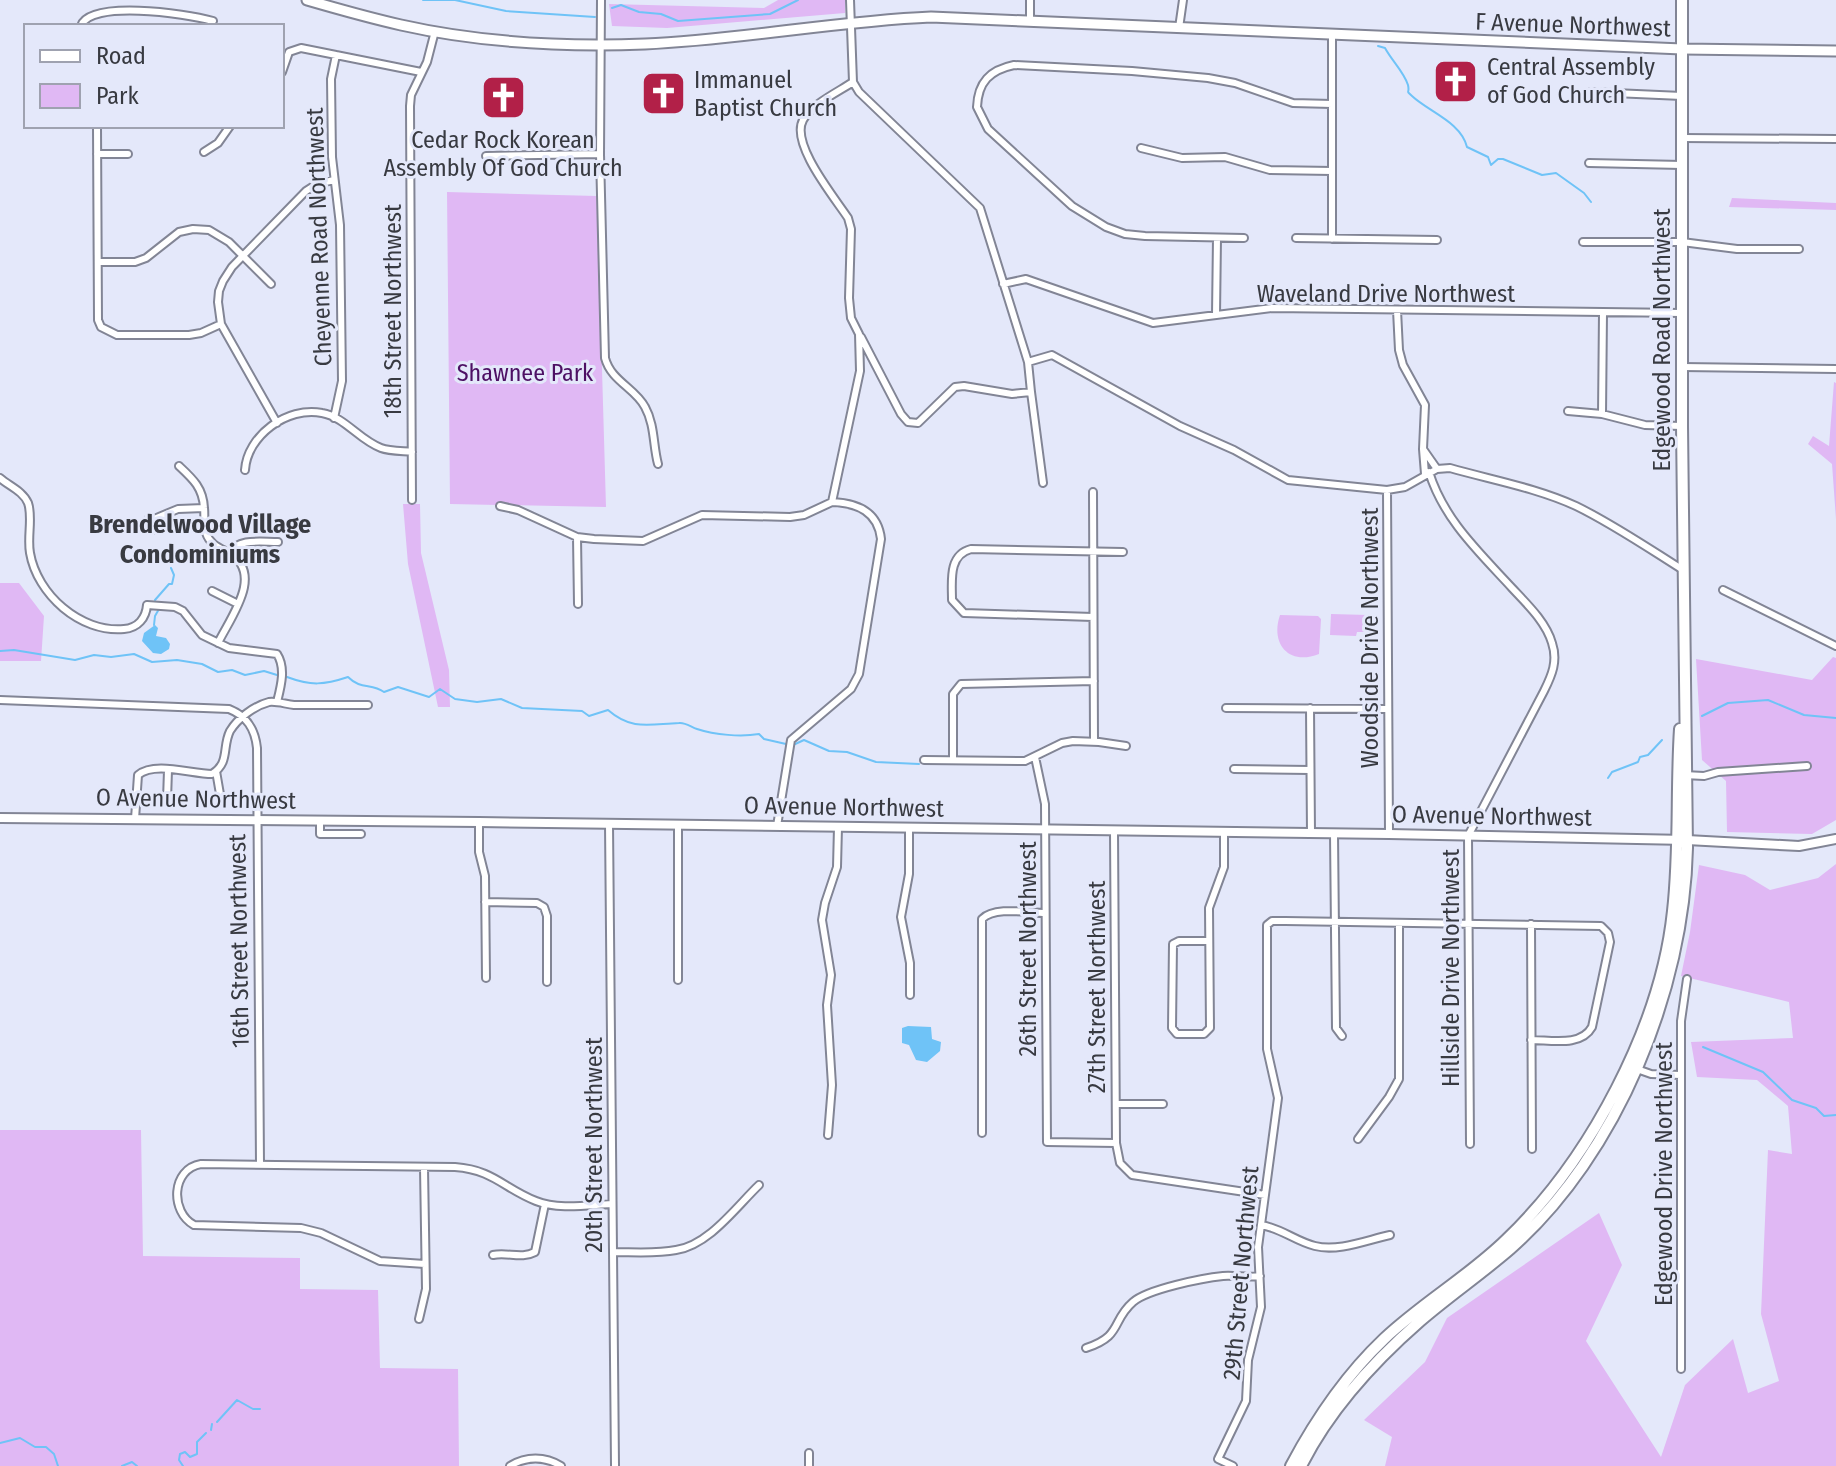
<svg xmlns="http://www.w3.org/2000/svg" width="1836" height="1466" font-family="'Fira Sans Condensed',sans-serif">
  <style>
    .green { fill: #e0b8f4 }
    .water { fill: #6fc3f7 }
    .lines { fill: none; stroke-linecap: round; stroke-linejoin: round }
    .stream { stroke: #6fc3f7; stroke-width: 2 }
    .minor-casing { stroke: #828595; stroke-width: 10 }
    .tertiary-casing { stroke: #828595; stroke-width: 12 }
    .secondary-casing { stroke: #828595; stroke-width: 13 }
    .primary-casing { stroke: #828595; stroke-width: 14 }
    .minor { stroke: #fff; stroke-width: 6 }
    .tertiary { stroke: #fff; stroke-width: 8 }
    .secondary { stroke: #fff; stroke-width: 9 }
    .primary { stroke: #fff; stroke-width: 10 }
    .labels { text-anchor: middle; dominant-baseline: central; stroke-width: 6; stroke-linejoin: round; paint-order: stroke }
    .street-label { font-size: 24px; fill: #383a41; stroke: #e4e8fa }
    .poi-label { font-size: 24px; fill: #383a41; stroke: #e4e8fa; text-anchor: start }
    .park-label { font-size: 24px; fill: #4d1064; stroke: #e4e8fa }
    .neighbourhood-label { font-size: 26px; font-weight: bold; fill: #383a41; stroke: #e4e8fa }
  </style>
  <rect width="100%" height="100%" fill="#e4e8fa"/>
  <!-- green -->
  <path class="green" d="M778,0h67v13l-178,15 -55,-2 -3,-22 155,4z
    M447,192l150,4 9,311 -156,-3z
    M1732,198l104,5v7l-107,-3z
    M1834,382l2,1v136l-4,-55 -24,-20 5,-8 16,10z
    M403,504h17l1,49 28,117 1,37h-12l-30,-143z
    M0,583h19l25,33 -3,45h-41z
    M1331,614l37,1v17h-11l-1,4 -26,-1z
    M1280,615l38,1 3,3 -2,35c-30,12 -49,-10 -39,-39z
    M1833,657l3,1v162l-24,14 -85,-2 -1,-51 -24,-21 -6,-101 116,21z
    M1836,864v602h-451l7,-29 -28,-17 61,-58 22,-44 152,-105 23,52 -36,76 75,116 24,-72 48,-46 15,54 31,-12 -18,-67 7,-164 24,4 -4,-48 -31,-26 -60,-3 -6,-35 102,-4 -4,-36 -108,-26 9,-44 9,-67 46,10 25,15 48,-12z
    M0,1130h141l2,126 157,2v31l78,1 2,78 78,1 1,97h-459z"/>
  <!-- water -->
  <path class="water" d="M155,625l3,3 -2,8 10,2 4,6 -1,5 -8,5 -8,-1 -11,-12 2,-8z
    M908,1026l23,1 1,12 9,3 -1,9 -13,11 -11,-2 -7,-15 -7,-2v-15z"/>
  <g class="lines">
    <!-- stream -->
    <path class="stream" d="M423,0h32l51,11 89,6
      M612,8l9,-3 18,7 22,2 17,7 92,-7 28,-14
      M1378,46l7,2c7,13 19,24 23,37 2,9 -3,5 4,11 17,16 49,26 55,51l21,10 3,8 7,-6h5l39,16 14,-2 28,20 7,9
      M155,600l14,-16h3l2,-9 -3,-7
      M154,625l1,-9 4,-7
      M0,651l14,-1 61,10 19,-5 17,2 23,-3 18,8 25,-2 25,4 16,8 14,-2 13,5 19,-4 13,4
      M287,677c24,9 37,8 61,0 13,13 23,6 36,15l14,-5 31,10 11,-8 15,10 22,3 24,-3 21,9 60,3 7,5 19,-6c24,21 42,14 71,13 6,-1 12,4 18,6 18,6 44,8 62,5l5,5 22,5
      M1702,716l26,-13 40,-3 36,15 32,3
      M793,745l11,-5 25,11 18,1 29,10 43,2
      M1608,778l4,-6 26,-10 2,-5 8,-2 14,-15
      M1703,1047l60,25 29,28 24,8 8,8 12,-1
      M217,1422l20,-22 16,9h7
      M211,1430l1,-6
      M0,1443l20,-5 15,9h11l8,7 4,12
      M122,1466l10,-4 5,4
      M183,1466l-4,-6 1,-6 5,-2 5,5 7,-3v-12l9,-9"/>
    <defs>
      <path id="minor" d="M601,0l-1,154 5,204c6,23 30,30 40,49 10,18 8,39 13,57
        M850,0l3,82 6,10 121,116 48,154 3,30 -19,2 -48,-8 -9,1 -37,36 -10,-1 -7,-8 -40,-77
        M1030,21v-21
        M81,26c8,-26 103,-13 132,-5
        M1179,28l4,-28
        M1332,36v203
        M282,72l7,-20 12,-4 120,24
        M1591,92l91,4
        M97,126l1,194 3,7 16,8h72l12,-2 20,-9
        M1682,138l154,1
        M1141,148l41,10 43,-1 45,13 62,1
        M204,152l14,-9 12,-17
        M97,154h31
        M486,156l114,-2
        M1589,163l93,2
        M1244,238l-99,-2 -20,-2 -19,-7 -34,-21 -84,-77 -11,-22c1,-25 13,-37 37,-42l118,6 76,7 27,5 58,20 39,1
        M1296,238l141,2
        M1583,242h99l55,7h62
        M98,262h37l11,-4 33,-26 14,-3 16,1 20,12 42,42
        M1003,284l23,-5 127,44 119,-15 410,5
        M1397,310l2,40 4,15 22,40 -2,44 14,20
        M1216,315l1,-77
        M1028,362l24,-7 128,71 54,24 54,30 99,10 18,-3 32,-18 13,-1c42,12 87,20 126,38 37,18 72,42 107,64
        M1682,367l154,2
        M1031,392l12,91
        M1568,411l34,3 43,11 37,1
        M1602,414l1,-101
        M334,418l8,-37 -2,-156 -8,-68 -1,-78 5,-24
        M277,423l-56,-99 -3,-22 1,-11 4,-10 9,-14 74,-76 11,-7 17,-4
        M1423,449l2,25
        M179,466c14,13 24,22 25,42 1,8 -1,18 2,25 4,12 14,15 23,20 36,21 1,65 -11,90
        M245,470c2,-34 42,-64 77,-57 23,4 37,27 59,35 8,3 21,3 31,4
        M1429,472c15,48 50,80 83,116 15,16 34,34 40,55 6,18 0,32 -8,48l-76,145 2,308
        M0,478c9,8 23,13 28,25 5,14 -1,34 2,50 7,41 50,80 94,76 14,-1 22,-11 23,-24l28,2 8,4 19,24 27,13 48,6c9,14 4,32 0,48
        M1387,490l2,344
        M1093,492l1,250
        M412,500l-2,-394 1,-11 16,-33 8,-31
        M500,506l18,4 59,27 17,2 49,2 59,-26 88,2 14,-2 28,-13 28,-131 -1,-37 -8,-16 -2,-20 2,-69 -3,-11c-13,-20 -58,-74 -45,-98 9,-16 35,-28 50,-38
        M146 524a6 6 0 1 1 12 0a6 6 0 1 1-12 0Z
        M154,519l24,-10 26,-1
        M577,537l1,67
        M229,553c10,-15 31,-11 49,-11
        M1723,590l113,56
        M212,591l26,13
        M1093,617l-129,-4 -12,-13c0,-19 -4,-45 19,-51l152,3
        M0,700l229,9c18,7 26,20 28,39l3,416
        M1226,708l162,1
        M1310,708l1,125
        M1035,757l10,47 2,338 69,1 4,20 12,12 133,20
        M924,760l101,1 37,-18 11,-2 26,1 27,4
        M953,760v-66l8,-10 133,-3
        M1234,769l76,1
        M216,771l5,29
        M1684,775l20,1 14,-4 89,-6
        M167,800l1,-30
        M135,819l3,-44c17,-14 53,-1 74,-1 18,-11 10,-27 18,-43 8,-13 24,-25 39,-29 8,-1 16,2 25,3 24,0 49,0 74,0
        M320,821v13h41
        M479,822v30l6,24 1,102
        M609,824l6,642
        M678,825v155
        M777,826l14,-86 60,-51 8,-15 22,-135c-3,-27 -23,-36 -49,-37
        M909,828v46l-8,43 9,46v32
        M1114,831l2,312
        M1334,834l2,194 6,8
        M485,902l52,1 7,4 3,9v66
        M1531,924l1,225
        M1209,941h-30l-6,3 -1,84 5,6h27l6,-6 -1,-120 15,-41v-35
        M1634,1068l17,6 30,1
        M1116,1104h47
        M982,1133v-214c13,-13 46,-6 63,-6
        M828,1135l4,-50 -5,-80 4,-30 -9,-55 3,-17 12,-36 1,-40
        M1358,1139l31,-42 10,-18v-156
        M1261,1225c20,3 34,16 54,21 23,6 52,-6 75,-11
        M613,1252c20,0 43,2 63,-2 33,-5 60,-43 83,-65
        M493,1255c14,-3 29,4 42,-3l10,-48
        M425,1264l-45,-3 -59,-28 -20,-5 -107,-3c-24,-13 -23,-56 7,-61l254,3c39,3 48,21 81,34 22,9 52,4 75,3
        M419,1319l7,-30 -2,-121
        M1086,1348c37,-12 25,-27 47,-46 15,-13 70,-24 90,-26 12,-1 25,2 37,0
        M1681,1369v-348l6,-42
        M809,1453v13
        M510,1466c16,-10 35,-10 51,0
        M1233,1466l-15,-7 28,-58 2,-41 13,-53 -3,-60 20,-149 -11,-49v-124l5,-4h13l316,5 7,7 2,9 -18,85c-11,20 -41,13 -61,13"/>
      <path id="tertiary" d="M0,818l479,4 910,12 298,6 112,6 37,-7"/>
      <path id="secondary" d="M307,0c31,9 63,18 94,25 80,18 163,22 244,19 95,-4 190,-23 286,-27l751,32 154,2"/>
      <path id="primary" d="M1291,1466c24,-45 55,-91 93,-127 38,-36 84,-62 122,-99 84,-80 155,-214 167,-329 7,-61 3,-121 7,-182
        M1301,1466c28,-56 72,-104 119,-145 29,-25 61,-47 90,-72 108,-95 174,-260 177,-401l-5,-422v-426"/>
    </defs>
    <!-- minor casing -->
    <use href="#minor" class="minor-casing"/>
    <!-- tertiary casing -->
    <use href="#tertiary" class="tertiary-casing"/>
    <!-- secondary casing -->
    <use href="#secondary" class="secondary-casing"/>
    <!-- primary casing -->
    <use href="#primary" class="primary-casing"/>
    <!-- minor -->
    <use href="#minor" class="minor"/>
    <!-- tertiary -->
    <use href="#tertiary" class="tertiary"/>
    <!-- secondary -->
    <use href="#secondary" class="secondary"/>
    <!-- primary -->
    <use href="#primary" class="primary"/>
  </g>
  <!-- icons -->
  <defs>
    <symbol id="church-square" viewBox="-11 -11 22 22"><rect x="-9" y="-9" width="18" height="18" rx="4" fill="#b22048" stroke="#e4e8fa"/><path d="M-1.2-6h2.4v3.5h3.3v2.4h-3.3V6h-2.4V-.1h-3.3v-2.4h3.3Z" fill="#fff"/></symbol>
  </defs>
  <g fill-rule="evenodd">
    <use href="#church-square" x="1430" y="56" width="51" height="51"/>
    <use href="#church-square" x="638" y="68" width="51" height="51"/>
    <use href="#church-square" x="478" y="72" width="51" height="51"/>
  </g>
  <g class="labels">
    <!-- street labels -->
    <g class="street-label">
      <text transform="translate(1573 25) rotate(2)">F Avenue Northwest</text>
      <text transform="translate(319 237) rotate(-92)">Cheyenne Road Northwest</text>
      <text x="1386" y="294">Waveland Drive Northwest</text>
      <text transform="translate(393 311) rotate(-90)">18th Street Northwest</text>
      <text transform="translate(1662 340) rotate(-90)">Edgewood Road Northwest</text>
      <text transform="translate(1370 638) rotate(-90)">Woodside Drive Northwest</text>
      <text transform="translate(196 799) rotate(1)">O Avenue Northwest</text>
      <text transform="translate(844 807) rotate(1)">O Avenue Northwest</text>
      <text transform="translate(1492 816) rotate(1)">O Avenue Northwest</text>
      <text transform="translate(239 941) rotate(-91)">16th Street Northwest</text>
      <text transform="translate(1028 949) rotate(-90)">26th Street Northwest</text>
      <text transform="translate(1451 968) rotate(-90)">Hillside Drive Northwest</text>
      <text transform="translate(1097 987) rotate(-90)">27th Street Northwest</text>
      <text transform="translate(594 1145) rotate(-90)">20th Street Northwest</text>
      <text transform="translate(1664 1174) rotate(-90)">Edgewood Drive Northwest</text>
      <text transform="translate(1241 1273) rotate(-85)">29th Street Northwest</text>
    </g>
    <!-- poi labels -->
    <g class="poi-label">
      <text x="1487" y="67">Central Assembly<tspan x="1487" dy="28">of God Church</tspan></text>
      <text x="694" y="80">Immanuel<tspan x="694" dy="28">Baptist Church</tspan></text>
      <text x="503" y="140" text-anchor="middle">Cedar Rock Korean<tspan x="503" dy="28">Assembly Of God Church</tspan></text>
    </g>
    <!-- park labels -->
    <g class="park-label">
      <text x="525" y="373">Shawnee Park</text>
    </g>
    <!-- neighbourhood labels -->
    <g class="neighbourhood-label">
      <text x="200" y="524">Brendelwood Village<tspan x="200" dy="30">Condominiums</tspan></text>
    </g>
  </g>
  <!-- legend -->
  <rect x="24" y="24" width="260" height="104" fill="#e4e8fa" stroke="#9fa2b0" stroke-width="2"/>
  <rect x="40" y="50" width="40" height="12" fill="#ffffff" stroke="#9fa2b0" stroke-width="2"/>
  <text x="96" y="64" font-size="24" fill="#383a41">Road</text>
  <rect x="40" y="84" width="40" height="24" fill="#e0b8f4" stroke="#9fa2b0" stroke-width="2"/>
  <text x="96" y="104" font-size="24" fill="#383a41">Park</text>
</svg>
